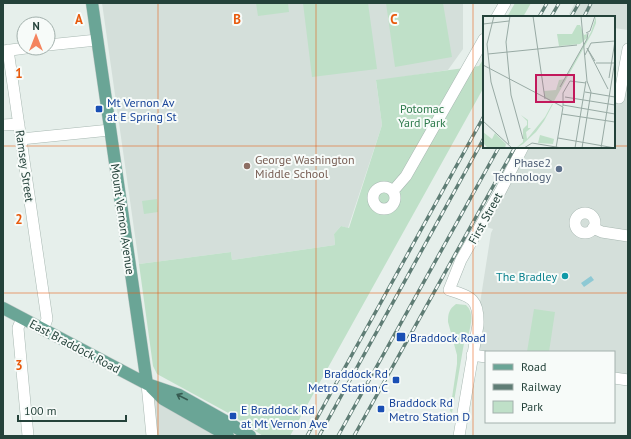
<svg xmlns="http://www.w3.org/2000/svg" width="631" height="439" font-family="'PT Sans',sans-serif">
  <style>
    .built { fill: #d4dfda }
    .green { fill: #bfe0c8 }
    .water { fill: #8ec9d4 }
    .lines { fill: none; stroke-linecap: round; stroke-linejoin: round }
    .minor-casing { stroke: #a8b8b2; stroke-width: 12 }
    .major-casing { stroke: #c2cac8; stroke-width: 13 }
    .minor { stroke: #fff; stroke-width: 11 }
    .major { stroke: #6aa596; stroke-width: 12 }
    .rail-casing { stroke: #5f7d75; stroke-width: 3.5 }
    .rail { stroke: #f7fbf9; stroke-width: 2; stroke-dasharray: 6; stroke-linecap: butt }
    .oneway { stroke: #365b51 }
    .grid { fill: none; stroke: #e8590c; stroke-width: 1; stroke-opacity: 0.55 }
    .transit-dot { fill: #1a4fb4; stroke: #f7fbf9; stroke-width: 1.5 }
    .education-dot { fill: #8d6e63; stroke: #f7fbf9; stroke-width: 1.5 }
    .service-dot { fill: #5c6f8a; stroke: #f7fbf9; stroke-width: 1.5 }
    .culture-dot { fill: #0f9aa8; stroke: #f7fbf9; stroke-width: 1.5 }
    .labels { text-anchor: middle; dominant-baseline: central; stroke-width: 4; stroke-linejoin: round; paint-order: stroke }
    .transit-label { font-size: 12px; fill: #164399; stroke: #f7fbf9; text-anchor: start }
    .park-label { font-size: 12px; fill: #2d7a4b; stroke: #f7fbf9 }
    .education-label { font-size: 12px; fill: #785e54; stroke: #f7fbf9; text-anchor: start }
    .service-label { font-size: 12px; fill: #4e5e75; stroke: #f7fbf9; text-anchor: end }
    .street-label { font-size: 12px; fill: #24423a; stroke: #f7fbf9 }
    .culture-label { font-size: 12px; fill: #0d838f; stroke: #f7fbf9; text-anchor: end }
    .inset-road { fill: none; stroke: #98aaa4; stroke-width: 1 }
    .view { fill: #c2185b; fill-opacity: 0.15; stroke: #c2185b; stroke-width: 2 }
    .inset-edge { fill: none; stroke: #24423a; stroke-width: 2 }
    .grid-label { font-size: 13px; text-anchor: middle; font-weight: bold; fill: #e8590c; stroke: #f7fbf9; stroke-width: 4; stroke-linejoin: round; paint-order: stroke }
  </style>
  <rect width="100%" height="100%" fill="#e6efeb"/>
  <!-- built -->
  <path class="built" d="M102,3h361v46l-15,21 -72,11 6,44 -34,103 -7,-2 -7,8 1,11 -103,15 -1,-8 -92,12z
    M575,3h53v27l-14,-2v-11h-40l-5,-3z
    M628,48v331l-14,-2v-25h-128l-14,2 19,-121 2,-4 -7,-2 44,-80h84v-50z
    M143,391l81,45h-77z"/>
  <!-- green -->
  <path class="green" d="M256,3h32l1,9 -31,4z
    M303,3h65l9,66 -65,8z
    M386,3h57l9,54 -57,10z
    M515,3h16l-8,14h-16z
    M484,58v29l-194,349h-27l-31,-21 -75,-41 -4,-8 -14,-102 92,-12 1,8 103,-15 -1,-11 7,-8 8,2 33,-103 -6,-45 103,-14z
    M157,199l1,13 -14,2 -2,-13z
    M456,304l10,1c10,9 3,25 1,37l-3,1 -12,70 -2,-2 7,-47v-9l-9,-33c0,-8 1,-13 8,-18z
    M534,309l21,3 -6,40h-22z"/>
  <!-- water -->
  <path class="water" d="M591,276l3,4 -10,7 -3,-4z"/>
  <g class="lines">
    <defs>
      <path id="minor" d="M497,17l8,-14
        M48,45l49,-5
        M8,50l39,269 -4,11
        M3,51l23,-3
        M619,98l9,-49
        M3,125l16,-1
        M21,139l89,-9
        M373 198a11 11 0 1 1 22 0a11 11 0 1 1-22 0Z
        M393,191l13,-15 78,-137
        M575 223a10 10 0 1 1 20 0a10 10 0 1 1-20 0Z
        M593,228l9,4 26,4
        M22,318l-4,10 10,108
        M472,355l14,2
        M614,378l14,2
        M147,384l5,52
        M459,436l19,-111c1,-26 -6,-28 -29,-35l12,-30 40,-70 22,-43"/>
      <path id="major" d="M92,3l55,381
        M3,308l144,76 32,11 48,27 23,14
        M151,387l12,12 65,37"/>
    </defs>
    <!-- minor casing -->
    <use href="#minor" class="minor-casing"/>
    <!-- major casing -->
    <use href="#major" class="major-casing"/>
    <!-- minor -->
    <use href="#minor" class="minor"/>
    <!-- major -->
    <use href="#major" class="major"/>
    <defs>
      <path id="rail" d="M539,17l8,-14
        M551,17l8,-14
        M571,17l8,-14
        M584,17l7,-14
        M307,436l177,-320
        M319,436l165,-298
        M338,436l161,-289
        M354,436l161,-289"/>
    </defs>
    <!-- rail casing -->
    <use href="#rail" class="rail-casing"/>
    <!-- rail -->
    <use href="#rail" class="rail"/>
  </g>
  <!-- one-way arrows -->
  <defs><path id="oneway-shaft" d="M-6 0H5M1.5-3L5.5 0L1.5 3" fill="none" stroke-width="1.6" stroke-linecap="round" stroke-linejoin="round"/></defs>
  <use class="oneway" href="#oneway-shaft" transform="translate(182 397) rotate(-153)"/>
  <!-- grid -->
  <path class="grid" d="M158,3v433M316,3v433M473,3v433M3,146h481M614,146h14M3,293h625"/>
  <!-- markers -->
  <g class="transit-dot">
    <rect x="95" y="105" width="8" height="8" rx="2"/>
    <rect x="396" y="332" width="10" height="10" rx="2"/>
    <rect x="392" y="376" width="8" height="8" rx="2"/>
    <rect x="377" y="405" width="8" height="8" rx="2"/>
    <rect x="229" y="412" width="8" height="8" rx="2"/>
  </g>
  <circle class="education-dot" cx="247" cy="166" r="4"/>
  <circle class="service-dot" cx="559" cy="169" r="4"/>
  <circle class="culture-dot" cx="565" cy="276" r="4"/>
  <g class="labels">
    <!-- transit labels -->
    <g class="transit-label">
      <text x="107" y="102">Mt Vernon Av<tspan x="107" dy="14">at E Spring St</tspan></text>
      <text x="410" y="337">Braddock Road</text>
      <text x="388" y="373" text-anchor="end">Braddock Rd<tspan x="388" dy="14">Metro Station C</tspan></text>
      <text x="389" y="402">Braddock Rd<tspan x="389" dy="14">Metro Station D</tspan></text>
      <text x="241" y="409">E Braddock Rd<tspan x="241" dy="14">at Mt Vernon Ave</tspan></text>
    </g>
    <!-- park labels -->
    <g class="park-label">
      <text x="422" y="108">Potomac<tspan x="422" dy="14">Yard Park</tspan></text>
    </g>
    <!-- education labels -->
    <g class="education-label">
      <text x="255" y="159">George Washington<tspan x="255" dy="14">Middle School</tspan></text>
    </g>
    <!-- service labels -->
    <g class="service-label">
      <text x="551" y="162">Phase2<tspan x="551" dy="14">Technology</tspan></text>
    </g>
    <!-- street labels -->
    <g class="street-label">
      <text transform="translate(25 166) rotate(82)">Ramsey Street</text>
      <text transform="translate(485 218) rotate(-61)">First Street</text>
      <text transform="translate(123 219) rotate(82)">Mount Vernon Avenue</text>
      <text transform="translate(75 346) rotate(28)">East Braddock Road</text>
    </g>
    <!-- culture labels -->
    <g class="culture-label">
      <text x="557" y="276">The Bradley</text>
    </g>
  </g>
  <!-- overview -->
  <g transform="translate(483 16)">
    <rect width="132" height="132" fill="#e6efeb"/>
    <path d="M113,0v7l-4,10 -39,70 -8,-5 -1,-7 12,-1 3,-10 6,-1 26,-47zM94,9h3l4,10 3,-1v4l-7,6 -21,2 -2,-12h15zM69,88h1l-9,17 -8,11 -13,12 -7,4 7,-6v-13l4,-4v-4l-6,-6 7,5v8h3l-5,4 1,7 18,-22zM0,116l9,7 3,-6 11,11 -1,4h-17l-5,-5zM57,119l14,4 -1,5 -15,-1z" fill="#bfe0c8"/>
    <path class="inset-road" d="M11,0l-7,28 4,38 18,62M27,0l-4,26 5,53 12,44M50,0l12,83M98,0l6,65 4,11 -9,56M0,8l26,-3M103,17l4,-2 5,-15M5,38l89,-9M102,39l6,-12 24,-2M112,45l-8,-13 21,41M113,47h18M0,49l80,42M126,62l6,-37M77,71l27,-48 1,-6M102,76l30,5M82,81l50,8M80,89l52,9M80,90v-13l7,-12 16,2M79,98l53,8M0,105l29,27M75,122l57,10M41,132l8,-5 30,5M73,132l7,-41M92,132l11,-67M118,132l14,-88"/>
    <path class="view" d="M53,59h38v27h-38z"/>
    <rect width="132" height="132" class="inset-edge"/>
  </g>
  <g class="grid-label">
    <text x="79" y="24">A</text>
    <text x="237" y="24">B</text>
    <text x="394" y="24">C</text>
    <text x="19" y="78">1</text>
    <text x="19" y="224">2</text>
    <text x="19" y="370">3</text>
  </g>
  <!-- border -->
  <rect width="631" height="439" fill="none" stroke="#24423a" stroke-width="8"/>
  <!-- legend -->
  <rect x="485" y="351" width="130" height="72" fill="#f7fbf9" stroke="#a3b1ad"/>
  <rect x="493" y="364" width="20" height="6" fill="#6aa596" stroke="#a3b1ad"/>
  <text x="521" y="371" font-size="12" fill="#24423a">Road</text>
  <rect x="493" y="384" width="20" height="6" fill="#5f7d75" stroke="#a3b1ad"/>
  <text x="521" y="391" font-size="12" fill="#24423a">Railway</text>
  <rect x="493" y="401" width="20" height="12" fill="#bfe0c8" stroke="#a3b1ad"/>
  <text x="521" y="411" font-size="12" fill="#24423a">Park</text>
  <!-- north arrow -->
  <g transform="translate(36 36)"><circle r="19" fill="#f7fbf9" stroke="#a3b1ad"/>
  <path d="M0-3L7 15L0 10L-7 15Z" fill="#f4845f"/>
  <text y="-6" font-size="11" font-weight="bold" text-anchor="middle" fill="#24423a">N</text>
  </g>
  <!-- scale -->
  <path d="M18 415v6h108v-6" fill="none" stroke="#24423a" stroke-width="2"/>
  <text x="24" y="415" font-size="12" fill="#24423a" stroke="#f7fbf9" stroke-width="3" paint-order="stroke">100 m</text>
</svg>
